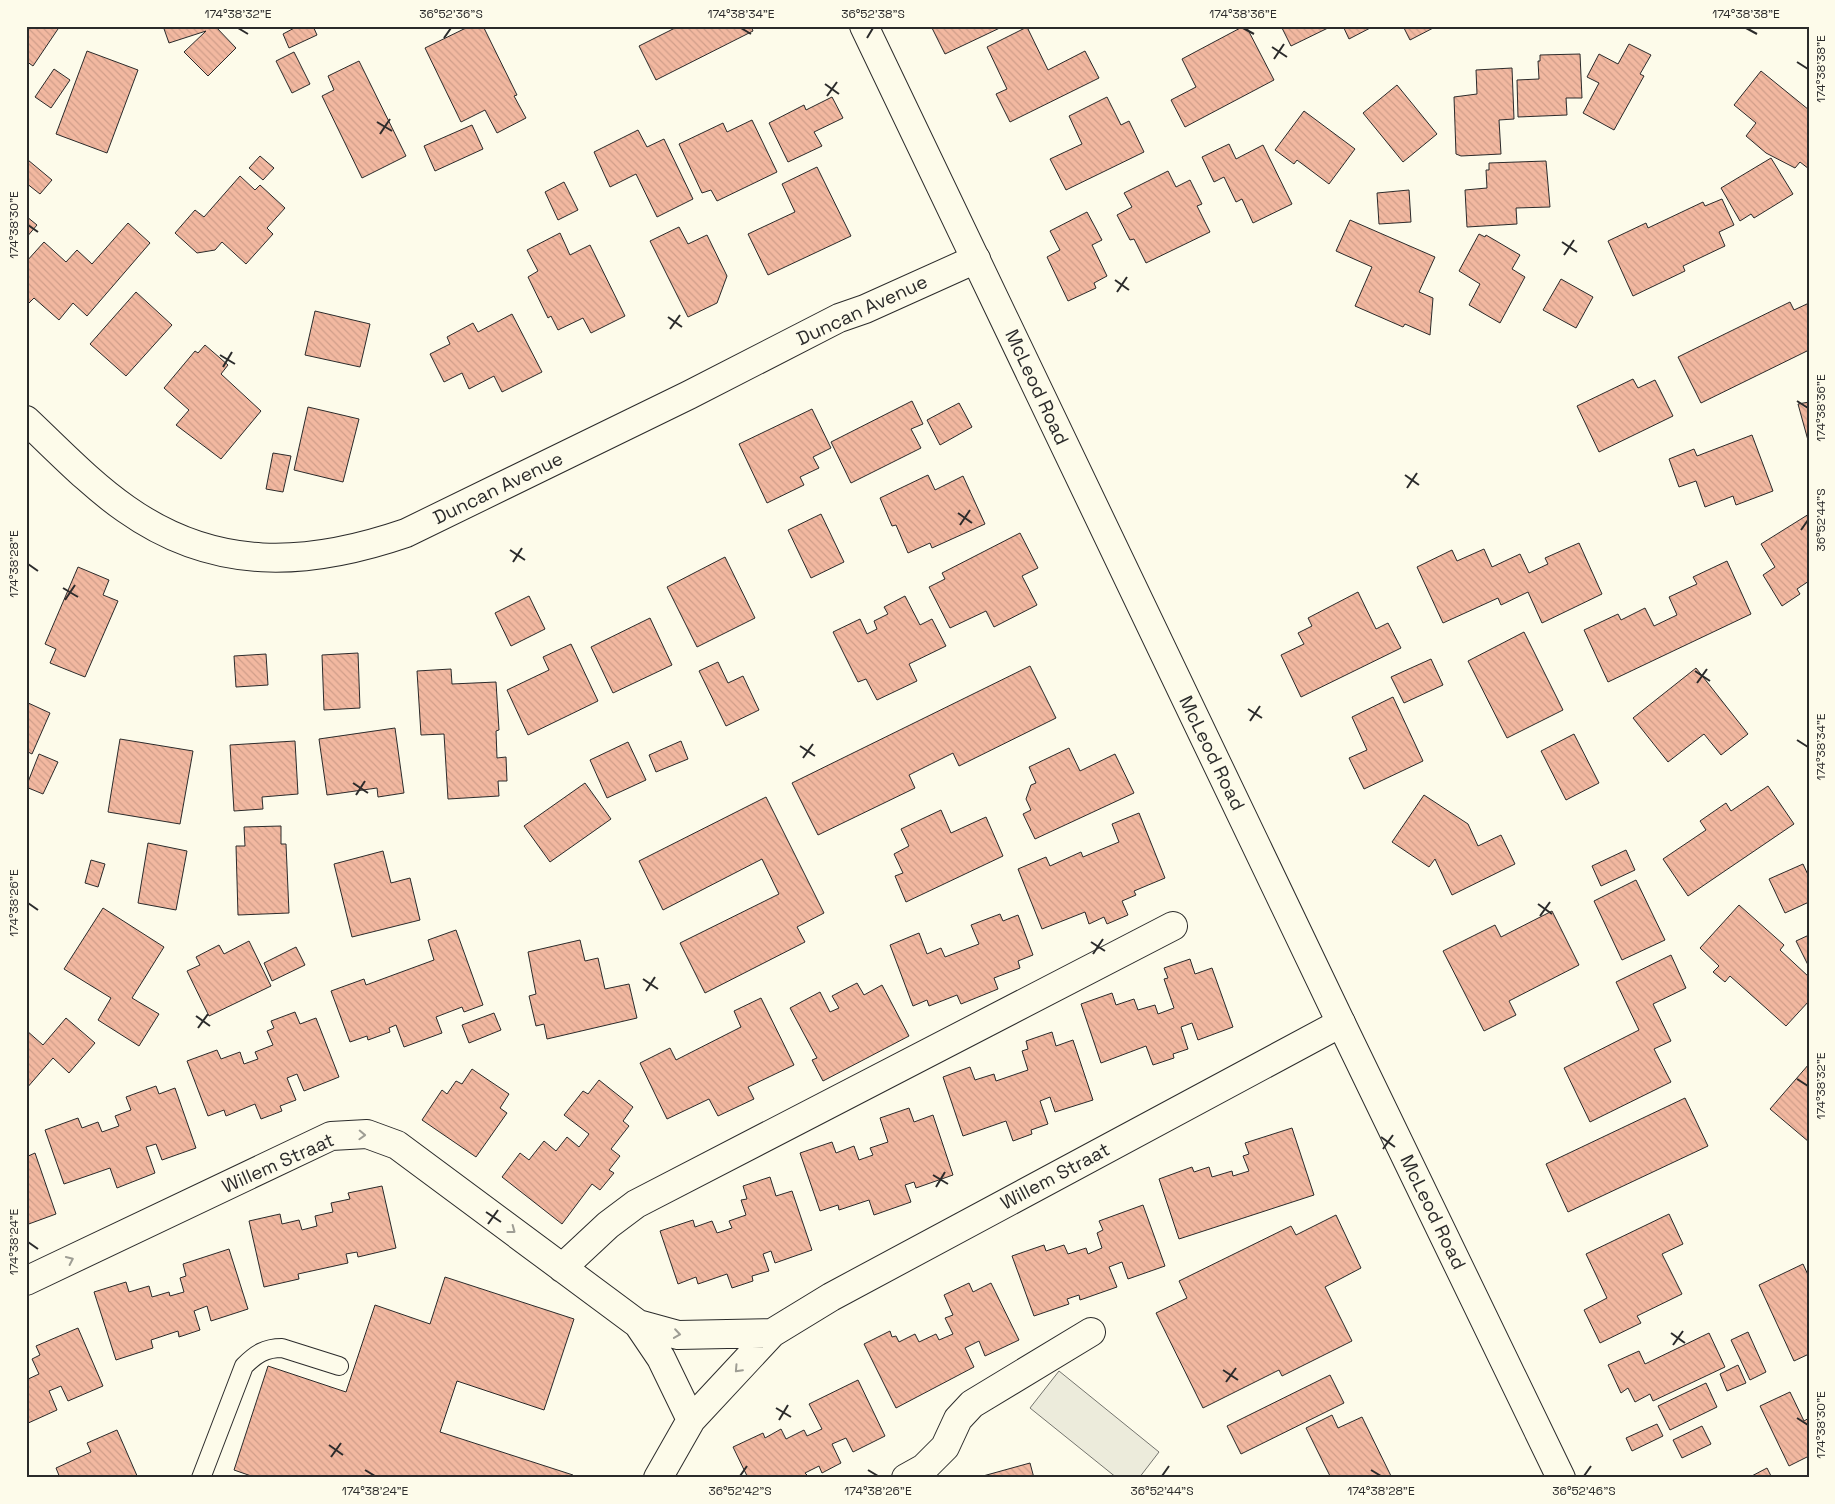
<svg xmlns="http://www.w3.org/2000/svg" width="1835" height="1504" font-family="'Space Grotesk',sans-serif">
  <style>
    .green { fill: #ecebdb; stroke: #74746e }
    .building { fill: url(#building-back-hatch); stroke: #2b2b2b }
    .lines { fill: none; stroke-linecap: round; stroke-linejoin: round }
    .service-casing { stroke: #2b2b2b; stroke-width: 20 }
    .minor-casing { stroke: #2b2b2b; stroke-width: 30 }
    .tertiary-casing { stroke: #2b2b2b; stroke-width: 30 }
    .service { stroke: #fdfbea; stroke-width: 18 }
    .minor { stroke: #fdfbea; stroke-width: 28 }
    .tertiary { stroke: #fdfbea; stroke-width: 28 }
    .oneway { stroke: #9e9d94 }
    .ticks { fill: none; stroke: #2b2b2b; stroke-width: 2 }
    .labels { text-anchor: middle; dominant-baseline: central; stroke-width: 4; stroke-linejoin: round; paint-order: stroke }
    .street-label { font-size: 19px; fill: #2b2b2b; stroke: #fdfbea }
    .neatline { fill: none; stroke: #2b2b2b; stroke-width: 2 }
    .ticks-label { font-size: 12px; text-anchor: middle; fill: #2b2b2b }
  </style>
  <defs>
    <pattern id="building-back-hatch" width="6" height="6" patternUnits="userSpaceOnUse" patternTransform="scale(1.25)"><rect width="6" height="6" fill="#f2b8a0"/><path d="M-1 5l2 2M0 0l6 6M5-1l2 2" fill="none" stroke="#d09e8a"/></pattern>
  </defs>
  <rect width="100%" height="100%" fill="#fdfbea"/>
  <!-- green -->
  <path class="green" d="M1059,1371l100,81 -20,26h-22l-87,-70z"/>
  <!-- building -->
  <path class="building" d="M26,26h34l-27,40 -7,-5z
    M163,26h52l21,22 -28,28 -24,-24 22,-21 -37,12z
    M298,26h15l4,9 -28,13 -6,-14z
    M470,26h13l34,69 -3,1 12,22 -29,15 -12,-23 -24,12 -36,-74z
    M679,26h72l2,5 -97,49 -17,-34z
    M931,26h73l-59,28z
    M1244,26h2l28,54 -89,47 -14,-27 25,-13 -14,-28z
    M1281,26h49v1l-39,19z
    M1343,26h31l-25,13z
    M1403,26h34l-27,14z
    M1027,27l21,43 37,-19 14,27 -89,44 -14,-28 11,-5 -20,-42z
    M1629,44l22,11 -11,19 4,2 -30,54 -31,-17 16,-30 -12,-6 12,-23 19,10z
    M87,51l51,19 -31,83 -51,-19z
    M294,52l16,32 -18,9 -16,-32z
    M1580,54l2,44h-16l1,17 -49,2 -1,-37 22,-1 -1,-18h2v-6z
    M359,61l47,95 -44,22 -40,-82 12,-6 -6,-14z
    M1512,68l2,51 -15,1 2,34 -40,2 -5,-2 -2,-57 23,-3 -1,-24z
    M54,69l16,11 -19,28 -16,-11z
    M1761,71l48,39v59l-9,-7 -5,6 -29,-15 -20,-17 10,-13 -22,-18z
    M1397,85l40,49 -34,28 -40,-49z
    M832,97l11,21 -29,14 8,14 -34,16 -19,-39 35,-18 2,5z
    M1107,97l14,28 8,-4 15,31 -78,38 -16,-31 32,-15 -13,-28z
    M1304,111l51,38 -26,35 -32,-24 -3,4 -19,-14z
    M752,120l25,52 -60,29 -6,-11 -9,3 -23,-49 44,-21 4,9z
    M472,125l11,24 -48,22 -11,-25z
    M638,130l9,17 17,-8 29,60 -36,18 -21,-43 -26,13 -16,-35z
    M1229,144l7,15 27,-14 29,59 -39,19 -11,-24 -6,3 -12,-25 -10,5 -12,-25z
    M260,156l14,12 -11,12 -14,-12z
    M1771,158l22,36 -39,24 -3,-4 -11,7 -19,-33z
    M28,160l24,20 -12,14 -14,-11z
    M1546,161l4,46 -34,1 1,16 -50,3 -2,-37 22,-2 -1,-18h3v-7z
    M817,167l34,69 -83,39 -20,-41 47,-22 -13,-28z
    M1168,171l8,16 14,-7 12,24 -5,2 13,26 -64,31 -12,-24 -4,1 -13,-25 15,-8 -8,-14z
    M240,176l15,14 5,-5 25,23 -18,20 6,6 -27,30 -24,-22 -7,8 -18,3 -22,-20 20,-23 9,7z
    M564,182l14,28 -20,10 -13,-28z
    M1409,190l2,32 -32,2 -2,-31z
    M1722,199l12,26 -15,7 6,14 -42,20 2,5 -52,25 -25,-55 38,-18 2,5 55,-26 2,4z
    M1087,212l15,28 -10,5 15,31 -13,7 2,5 -28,13 -21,-44 13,-7 -10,-19z
    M26,216l11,9 -11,13z
    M1350,220l85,37 -16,35 14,6 -3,37 -25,-11 -2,3 -48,-21 17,-39 -36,-16z
    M128,223l22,20 -63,73 -14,-13 -14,17 -25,-22 -8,8v-44l18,-20 22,20 11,-12 15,14z
    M679,227l9,17 19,-9 20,41 -10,27 -29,14 -38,-76z
    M560,233l10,22 20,-10 35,71 -34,17 -8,-15 -25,12 -7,-14 -3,2 -20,-41 10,-6 -11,-21z
    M1479,234l6,3 1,-2 34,20 -8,14 13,8 -25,46 -31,-18 11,-21 -21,-13z
    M1561,279l32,18 -17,31 -33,-18z
    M136,292l36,33 -46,51 -36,-32z
    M1790,302l4,8 15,-7v47l-108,53 -23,-46z
    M315,311l55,13 -10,43 -55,-12z
    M512,314l30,58 -40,20 -8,-16 -25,13 -7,-16 -18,9 -14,-28 20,-10 -3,-7 26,-14 5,9z
    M205,345l23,20 -7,9 40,37 -40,48 -45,-34 13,-15 -25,-22 31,-37 3,2z
    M1633,379l5,9 17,-8 18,36 -74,36 -22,-46z
    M912,401l11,23 -12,5 10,19 -70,35 -20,-41z
    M1809,402v42l-11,-40z
    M959,403l13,24 -32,18 -13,-25z
    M308,407l51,12 -16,63 -49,-12z
    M812,409l19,39 -18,9 6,11 -19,9 4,8 -37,18 -28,-59z
    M1752,435l21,56 -37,14 -3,-9 -28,11 -9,-26 -17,6 -10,-28 25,-10 3,7z
    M273,453l18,3 -8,36 -17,-3z
    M928,475l7,15 28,-14 22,48 -53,24 -2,-5 -22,10 -12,-28 -4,1 -12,-28z
    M821,514l23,48 -33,16 -23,-48z
    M1809,514v67l-12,8 3,5 -18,12 -19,-31 12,-8 -14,-23z
    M1020,533l18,35 -16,8 15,29 -43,22 -8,-16 -36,17 -21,-41 16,-8 -3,-6z
    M1579,543l23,51 -60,29 -14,-31 -27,13 -3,-7 -55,25 -26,-56 35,-17 5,11 27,-12 8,18 28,-13 9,19 19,-9 -3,-6z
    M725,557l30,61 -58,29 -30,-60z
    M1727,561l24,53 -143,68 -24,-52 34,-16 3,6 24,-12 9,18 23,-11 -8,-18 28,-13 -4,-7z
    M78,567l31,13 -6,15 15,6 -33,76 -35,-14 6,-14 -11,-5z
    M1358,592l18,37 12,-6 13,25 -100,49 -20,-42 23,-11 -6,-11 14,-7 -4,-8z
    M529,596l16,33 -34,17 -16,-33z
    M905,596l15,29 12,-6 14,27 -37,18 8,17 -40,19 -11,-21 -8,3 -25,-50 27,-13 7,15 10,-5 -3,-8 14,-7 -4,-7z
    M650,618l22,47 -59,28 -22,-46z
    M1524,632l39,78 -56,28 -39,-77z
    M571,644l27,57 -70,34 -21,-45 42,-20 -6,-13z
    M358,653l2,55 -36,2 -2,-55z
    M266,654l2,31 -32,2 -2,-31z
    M1431,659l12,26 -39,18 -13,-26z
    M718,662l10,21 15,-7 16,34 -33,16 -27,-55z
    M1030,666l26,52 -97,48 -6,-13 -44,22 6,13 -97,47 -26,-52z
    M1696,668l52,66 -27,21 -17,-21 -36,28 -35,-44z
    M451,669l1,15 44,-2 3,48 -3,1 1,27 9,-1 1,24h-9l1,15 -51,3 -4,-65 -23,1 -4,-64z
    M1393,697l30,64 -59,28 -15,-31 18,-8 -15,-33z
    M26,702l24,11 -18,41 -6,-3z
    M395,728l9,65 -26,4 -1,-9 -50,7 -8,-56z
    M1574,734l25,49 -33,17 -25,-49z
    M120,739l73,12 -13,73 -72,-12z
    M295,741l3,53 -36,3 1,12 -29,2 -4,-66z
    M681,741l7,18 -32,13 -7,-17z
    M628,742l18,38 -39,18 -17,-38z
    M1069,748l11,23 35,-17 19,39 -99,46 -12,-25 8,-4 -5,-11 5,-14 5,-2 -7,-16z
    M39,754l19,8 -15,32 -17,-7z
    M585,783l26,36 -61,43 -26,-36z
    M1768,786l26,38 -106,72 -25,-37 43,-29 -6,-9 26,-18 5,8z
    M1424,795l44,29 10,22 23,-11 14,29 -63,31 -17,-36 -6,8 -37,-25z
    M766,797l58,116 -27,14 8,15 -100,51 -25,-50 99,-49 -17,-35 -99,51 -24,-49z
    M941,810l10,23 35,-16 17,39 -97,46 -11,-26 8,-3 -9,-19 15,-8 -8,-17z
    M1139,813l26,65 -31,13 2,4 -14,6 6,14 -21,9 -3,-7 -15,7 -4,-12 -43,17 -24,-60 28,-12 4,9 31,-14 2,5 36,-15 -7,-18z
    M281,826v18h5l3,69 -51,2 -2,-69h9l-1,-19z
    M148,843l39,8 -11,59 -38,-7z
    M1626,850l9,20 -34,16 -9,-20z
    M383,851l8,32 19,-5 10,42 -68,17 -18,-73z
    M91,860l14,4 -7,23 -13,-4z
    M1803,864l6,13v25l-24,11 -16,-34z
    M1636,880l29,60 -43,20 -28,-59z
    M1739,905l45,40 -4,5 29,27v24l-23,25 -56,-50 -5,6 -12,-10 6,-6 -19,-18z
    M103,908l61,39 -32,51 27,16 -20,32 -41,-26 13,-22 -47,-29z
    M1552,911l27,54 -70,36 7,14 -32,16 -41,-80 52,-26 6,12z
    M1000,914l3,7 15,-6 15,40 -15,6 2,7 -26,10 4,11 -37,15 -4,-9 -28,11 -2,-6 -14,6 -23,-61 29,-12 8,21 14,-6 4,9 34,-13 -8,-19z
    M456,930l27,75 -19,7 -2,-5 -26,10 6,16 -38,14 -8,-22 -7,3 1,4 -22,8 -1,-4 -17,6 -19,-51 33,-12 2,6 68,-25 -6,-20z
    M1809,935v32l-13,-26z
    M580,940l5,21 13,-3 7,31 24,-5 8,34 -90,21 -3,-15 -8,2 -7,-30 7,-2 -8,-42z
    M249,941l22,45 -62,30 -22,-45 13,-6 -4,-8 23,-12 5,9z
    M296,947l9,18 -33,16 -8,-18z
    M1671,955l15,33 -33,16 18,37 -17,8 17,33 -81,40 -26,-54 75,-38 -23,-48z
    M1190,959l5,15 17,-6 21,59 -35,13 -6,-17 -11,4 7,22 -15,5 1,4 -21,7 -7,-19 -45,17 -20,-59 31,-11 4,12 18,-6 4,11 17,-5 3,9 16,-6 -10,-29 4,-1 -4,-10z
    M857,983l7,12 18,-10 27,51 -86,45 -11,-21 5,-2 -27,-50 30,-16 10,20 9,-4 -7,-12z
    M761,998l33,67 -46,22 6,12 -36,17 -9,-17 -42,20 -27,-56 30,-15 6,12 65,-33 -7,-16z
    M295,1012l5,12 16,-6 23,59 -35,14 -7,-17 -10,4 9,22 -16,6 2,5 -21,8 -6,-15 -29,12 -2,-6 -16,6 -21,-55 30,-11 4,9 19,-7 4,12 14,-5 -3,-7 18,-7 -6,-14 7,-3 -3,-7z
    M494,1013l7,17 -32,13 -7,-18z
    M66,1018l29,25 -26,30 -16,-15 -27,31v-59l17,15z
    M1052,1032l4,14 17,-6 20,60 -38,12 -5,-15 -10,4 8,23 -17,6 1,4 -19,7 -7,-20 -43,15 -20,-59 27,-10 5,13 19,-6 2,7 32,-11 -6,-19 6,-2 -2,-8z
    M1809,1064v78l-39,-33z
    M472,1069l37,25 -9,14 7,5 -31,44 -54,-37 20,-30 5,4 9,-13 6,3z
    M599,1080l34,27 -10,14 6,5 -18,23 9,7 -11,14 5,3 -14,17 -8,-6 -30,40 -60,-47 18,-24 9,7 15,-19 12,10 11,-14 12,10 10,-13 -25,-19 19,-24 5,3z
    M156,1086l3,8 16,-6 21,60 -34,12 -6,-16 -10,3 9,26 -38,15 -7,-20 -46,16 -19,-54 33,-12 4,10 16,-6 4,10 17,-6 -4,-10 16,-6 -5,-13z
    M1685,1098l23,48 -140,66 -22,-48z
    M909,1108l5,14 19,-7 20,60 -37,13 -2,-6 -9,3 6,17 -37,13 -5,-15 -30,10 -1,-5 -18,6 -20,-58 32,-11 4,11 18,-7 5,14 14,-5 -3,-7 18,-6 -8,-24z
    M1292,1128l22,67 -135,44 -20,-60 33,-12 2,5 15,-5 3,10 20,-6 1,5 16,-5 -6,-15 6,-2 -4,-11z
    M35,1153l21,61 -30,11v-68z
    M770,1177l6,19 16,-5 20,59 -37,13 -4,-12 -8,3 6,17 -17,5 1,5 -21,7 -5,-14 -29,10 -2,-7 -18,7 -18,-53 33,-11 2,7 17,-6 5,12 15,-5 -3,-7 17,-6 -5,-15 6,-1 -4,-13z
    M382,1186l14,62 -38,9 -1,-5 -11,2 2,9 -50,11 1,5 -35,8 -15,-66 31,-7 2,10 17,-4 3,10 15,-4 -2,-10 18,-4 -2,-9 19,-4 -2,-6z
    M1143,1205l22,61 -37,13 -6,-17 -13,5 8,20 -37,13 -1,-5 -12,4 2,5 -35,12 -22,-60 32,-11 2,6 18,-6 4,9 18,-6 2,6 14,-6 -5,-15 6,-3 -4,-9z
    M1669,1214l14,30 -21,10 20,40 -45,22 4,7 -41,20 -16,-33 23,-12 -21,-44z
    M1336,1215l25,53 -36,19 27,54 -70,35 -3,-6 -76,38 -47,-95 31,-15 -8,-17 112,-55 5,9z
    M229,1249l19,60 -37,12 -4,-15 -13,5 6,19 -21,7 -1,-6 -27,9 2,8 -37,12 -22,-68 32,-10 3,10 20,-6 3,11 17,-5 1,4 14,-4 -4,-14 6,-2 -3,-12z
    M1803,1264l6,13v77l-15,7 -35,-76z
    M445,1277l129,42 -30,91 -87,-29 -17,51 133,43 -1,3h-315l-23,-8 34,-104 78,26 29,-87 55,19z
    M969,1283l4,9 18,-9 28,57 -34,16 -6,-15 -14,7 9,19 -78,41 -32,-64 26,-13 2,6 4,-1 3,6 16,-8 4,8 17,-8 3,6 14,-6 -8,-16 8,-3 -9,-20z
    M78,1328l25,58 -35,15 -7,-15 -12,5 8,19 -31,14v-44l13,-6 -7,-15 8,-4 -4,-9z
    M1748,1332l18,40 -16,8 -19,-40z
    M1709,1333l16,34 -72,34 -3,-7 -15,8 -7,-14 -7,5 -13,-28 31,-14 6,13z
    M1738,1365l8,18 -19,8 -7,-17z
    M1330,1375l14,28 -103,51 -14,-28z
    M858,1380l27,56 -32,16 -7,-14 -14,6 9,19 -19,10 -3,-7 -14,7 2,2 -5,3h-54l-15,-31 30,-14 2,5 16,-9 5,10 18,-9 3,6 15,-7 -13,-25z
    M1706,1383l11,24 -47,23 -12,-24z
    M1790,1392l14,29 5,-3v38l-20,10 -29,-60z
    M1332,1415l6,13 24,-11 30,61h-61l-25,-50z
    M1657,1424l6,12 -31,15 -6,-13z
    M1702,1426l9,18 -29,14 -9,-18z
    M117,1430l21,48h-78l-4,-10 35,-16 -4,-9z
    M1030,1463l4,15h-50l-1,-2z
    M1767,1468l5,10h-24z"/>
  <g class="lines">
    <defs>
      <path id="service" d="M201,1478l43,-112c12,-12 21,-18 38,-18l57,18"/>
      <path id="minor" d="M26,420c32,30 64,64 100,89 89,63 181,58 280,24l283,-138 150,-77 26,-9 111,-50
        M562,1268l46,-43 28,-21 537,-278
        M26,1281l305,-145 36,-2 30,11 241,179 40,11 94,-2
        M638,1324l23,34 30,62
        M658,1478l33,-58 81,-87 59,-36 510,-274
        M906,1478l18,-10 21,-21 13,-28 14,-15 119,-72"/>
      <path id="tertiary" d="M864,26l477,997 220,455"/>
    </defs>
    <!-- service casing -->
    <use href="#service" class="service-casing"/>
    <!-- minor casing -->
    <use href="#minor" class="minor-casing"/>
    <!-- tertiary casing -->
    <use href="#tertiary" class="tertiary-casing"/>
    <!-- service -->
    <use href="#service" class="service"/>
    <!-- minor -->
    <use href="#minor" class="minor"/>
    <!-- tertiary -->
    <use href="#tertiary" class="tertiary"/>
  </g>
  <!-- one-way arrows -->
  <defs><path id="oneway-chevron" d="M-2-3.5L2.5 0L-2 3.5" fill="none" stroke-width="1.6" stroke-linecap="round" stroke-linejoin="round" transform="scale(1.25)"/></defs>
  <g class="oneway">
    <use href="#oneway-chevron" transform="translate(362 1135) rotate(2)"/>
    <use href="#oneway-chevron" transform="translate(512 1230) rotate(37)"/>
    <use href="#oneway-chevron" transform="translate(70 1260) rotate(-25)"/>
    <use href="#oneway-chevron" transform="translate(677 1334) rotate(8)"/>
    <use href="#oneway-chevron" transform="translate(738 1369) rotate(133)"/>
  </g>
  <!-- ticks -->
  <path class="ticks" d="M238,28l10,6M741,28l10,6M1243,28l11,6M1746,28l11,6M444,38l7,-10M867,38l6,-10M1272,47l15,10M1274,59l10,-15M1797,62l11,7M825,84l14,10M827,96l10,-14M377,122l15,9M380,134l10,-15M28,225l10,7M1562,242l15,10M1564,255l10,-15M1115,280l14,10M1117,292l10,-15M668,317l14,10M670,329l10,-14M220,355l15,9M223,367l9,-15M1797,401l11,7M1405,475l14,10M1407,488l10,-15M958,513l14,10M960,525l10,-15M1801,530l7,-10M510,550l15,10M513,562l9,-14M28,564l10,7M63,588l15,9M65,600l10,-15M1695,671l15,10M1697,683l10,-14M1248,709l14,9M1250,721l10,-15M1797,740l11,7M800,746l15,10M803,758l10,-14M353,783l15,10M356,795l9,-14M28,903l10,7M1538,904l14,10M1540,916l10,-14M1091,942l14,9M1093,954l10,-15M643,979l15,10M646,991l9,-14M196,1016l14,10M198,1028l10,-14M1797,1079l11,7M1381,1137l14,10M1383,1149l10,-14M933,1175l15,9M936,1187l9,-15M486,1212l15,10M488,1224l10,-14M28,1242l10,7M1671,1333l14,10M1673,1345l10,-14M1223,1370l15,10M1226,1382l10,-14M776,1408l15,9M1797,1418l11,7M779,1420l9,-15M329,1445l14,10M331,1457l10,-14M365,1470l10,6M868,1470l10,6M1371,1470l10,6M740,1476l7,-10M1162,1476l7,-10M1584,1476l7,-10"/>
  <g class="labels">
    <!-- street labels -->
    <g class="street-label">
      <text transform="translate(862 310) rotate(-25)">Duncan Avenue</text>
      <text transform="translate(1037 387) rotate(65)">McLeod Road</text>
      <text transform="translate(498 488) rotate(-26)">Duncan Avenue</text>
      <text transform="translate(1212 753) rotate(64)">McLeod Road</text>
      <text transform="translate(278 1163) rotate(-24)">Willem Straat</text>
      <text transform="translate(1055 1176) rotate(-28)">Willem Straat</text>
      <text transform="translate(1433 1212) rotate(64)">McLeod Road</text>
    </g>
  </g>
  <!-- border -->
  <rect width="1835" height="1504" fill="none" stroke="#fdfbea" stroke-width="55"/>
  <rect x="28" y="28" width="1780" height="1448" class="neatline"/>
  <g class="ticks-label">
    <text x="238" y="18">174°38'32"E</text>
    <text x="451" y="18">36°52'36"S</text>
    <text x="741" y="18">174°38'34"E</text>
    <text x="873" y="18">36°52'38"S</text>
    <text x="1243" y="18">174°38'36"E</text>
    <text x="1746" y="18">174°38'38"E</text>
    <text transform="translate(1821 69) rotate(-90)" y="4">174°38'38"E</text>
    <text transform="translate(14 225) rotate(-90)" y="4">174°38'30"E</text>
    <text transform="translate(1821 408) rotate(-90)" y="4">174°38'36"E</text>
    <text transform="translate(1821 520) rotate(-90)" y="4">36°52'44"S</text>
    <text transform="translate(14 564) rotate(-90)" y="4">174°38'28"E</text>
    <text transform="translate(1821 747) rotate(-90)" y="4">174°38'34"E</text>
    <text transform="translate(14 903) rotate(-90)" y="4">174°38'26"E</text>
    <text transform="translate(1821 1086) rotate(-90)" y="4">174°38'32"E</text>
    <text transform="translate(14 1242) rotate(-90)" y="4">174°38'24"E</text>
    <text transform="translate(1821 1425) rotate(-90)" y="4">174°38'30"E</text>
    <text x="375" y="1495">174°38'24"E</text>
    <text x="740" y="1495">36°52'42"S</text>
    <text x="878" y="1495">174°38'26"E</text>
    <text x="1162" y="1495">36°52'44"S</text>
    <text x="1381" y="1495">174°38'28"E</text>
    <text x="1584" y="1495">36°52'46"S</text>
  </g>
</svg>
